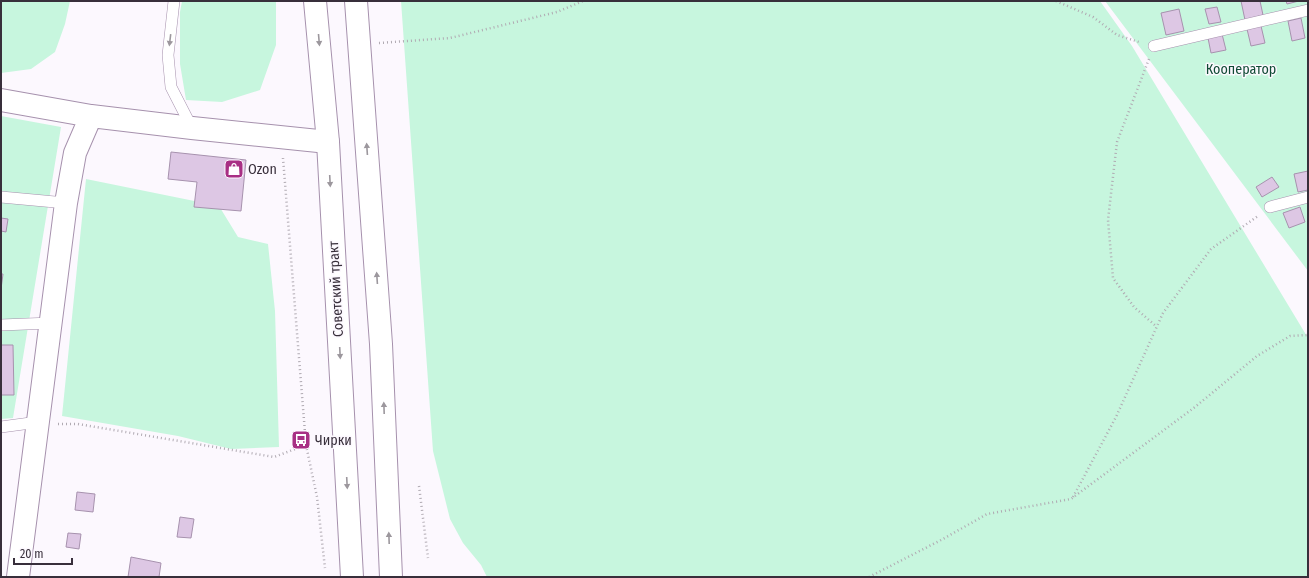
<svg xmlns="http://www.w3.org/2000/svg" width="1309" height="578" font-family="'Fira Sans Condensed',sans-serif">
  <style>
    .green { fill: #c7f6de }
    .building { fill: #ddc7e4; stroke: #a792ae }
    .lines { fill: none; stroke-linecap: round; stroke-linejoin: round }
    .lane-casing { stroke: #a691ad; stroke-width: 12 }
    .street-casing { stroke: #a691ad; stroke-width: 24 }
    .highway-casing { stroke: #a691ad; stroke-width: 24 }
    .path { stroke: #b0aab2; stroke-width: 2.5; stroke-dasharray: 1 3; stroke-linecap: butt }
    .lane { stroke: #fff; stroke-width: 11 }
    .street { stroke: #fff; stroke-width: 22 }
    .highway { stroke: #fff; stroke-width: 22 }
    .oneway { fill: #9c979d }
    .labels { text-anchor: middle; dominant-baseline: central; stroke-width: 3; stroke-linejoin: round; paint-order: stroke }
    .park-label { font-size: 14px; fill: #104b35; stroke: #fcf8fe }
    .poi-label { font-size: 14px; fill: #382f3b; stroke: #fcf8fe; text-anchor: start }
    .street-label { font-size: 14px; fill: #382f3b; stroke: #fcf8fe }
  </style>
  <rect width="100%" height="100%" fill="#fcf8fe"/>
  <!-- green -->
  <path class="green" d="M1,1h69l-5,23 -10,28 -24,17 -30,4z
    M182,1h94v44l-16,45 -38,12 -36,-2 -6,-36v-52z
    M401,1h699l32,45 176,292v239h-821l-6,-12 -18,-22 -13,-24 -17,-68z
    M1105,1h203v270z
    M1,116l60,11 -48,291 -12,1z
    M86,179l133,27 19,31 30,7 7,67 4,136 -48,2 -53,-13 -116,-20z"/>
  <!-- building -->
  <path class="building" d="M1241,1h19l3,14 -18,5z
    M1286,1h13l-12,3z
    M1217,7l4,15 -12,2 -4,-15z
    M1179,9l5,22 -18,4 -5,-22z
    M1301,18l4,20 -13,3 -4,-20z
    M1261,26l4,17 -14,3 -4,-17z
    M1222,34l4,16 -15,3 -3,-15z
    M171,152l75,8 -5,51 -47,-4 3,-25 -29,-3z
    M1308,171v19l-10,2 -4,-18z
    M1272,177l7,10 -17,10 -6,-10z
    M1300,207l5,15 -16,6 -6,-15z
    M1,218l7,1 -2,13 -5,-1z
    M1,274h2l-2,15z
    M1,345h12l1,50h-13z
    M77,492l18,2 -2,18 -18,-2z
    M180,517l14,2 -3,19 -14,-1z
    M68,533l13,1 -2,15 -13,-2z
    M131,557l30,6 -2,14h-31z"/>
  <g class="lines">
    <defs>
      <path id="lane" d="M174,1l-6,54 3,32 21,41
        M1154,46l154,-36
        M1,197l65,6
        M1270,207l38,-10
        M1,325l50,-2
        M1,427l37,-5"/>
      <path id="street" d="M1,100l90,16 101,12 136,14
        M18,577l48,-374 9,-50 16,-37"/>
      <path id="highway" d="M315,1l13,141 24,435
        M356,1l25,343 10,233"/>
    </defs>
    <!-- lane casing -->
    <use href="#lane" class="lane-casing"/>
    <!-- street casing -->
    <use href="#street" class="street-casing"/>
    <!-- highway casing -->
    <use href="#highway" class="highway-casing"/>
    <!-- path -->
    <path class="path" d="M1056,1l37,16 24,18 22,7
      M379,43l71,-5 107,-26 26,-11
      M1149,59l-32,83 -9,78 5,58 21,29 23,20
      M58,424h20l196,33 32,-12 -23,-287
      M306,445l11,52 8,71
      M419,486l9,72
      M1073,497l43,-80 47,-104 48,-64 47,-33
      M869,577l74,-38 44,-25 84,-15 124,-92 62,-51 33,-20 18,-1"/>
    <!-- lane -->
    <use href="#lane" class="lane"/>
    <!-- street -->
    <use href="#street" class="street"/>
    <!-- highway -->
    <use href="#highway" class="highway"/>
  </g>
  <!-- one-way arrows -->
  <defs><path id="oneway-solid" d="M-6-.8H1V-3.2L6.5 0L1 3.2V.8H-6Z"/></defs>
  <g class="oneway">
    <use href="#oneway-solid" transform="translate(170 40) rotate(97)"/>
    <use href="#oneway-solid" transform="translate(319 40) rotate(85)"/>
    <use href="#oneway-solid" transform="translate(367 149) rotate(-94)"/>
    <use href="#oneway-solid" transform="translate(330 181) rotate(87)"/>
    <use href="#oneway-solid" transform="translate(377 278) rotate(-94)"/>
    <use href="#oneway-solid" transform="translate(340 353) rotate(87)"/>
    <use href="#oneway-solid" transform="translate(384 408) rotate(-92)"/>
    <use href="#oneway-solid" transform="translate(347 483) rotate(87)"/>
    <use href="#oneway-solid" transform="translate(389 538) rotate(-92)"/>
  </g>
  <!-- icons -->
  <defs>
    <symbol id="shop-square" viewBox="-11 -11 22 22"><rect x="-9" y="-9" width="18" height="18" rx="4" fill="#a82f84" stroke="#fcf8fe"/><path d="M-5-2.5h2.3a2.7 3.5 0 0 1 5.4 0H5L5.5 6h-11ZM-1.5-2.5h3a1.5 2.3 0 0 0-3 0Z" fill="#fff"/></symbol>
    <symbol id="bus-square" viewBox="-11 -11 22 22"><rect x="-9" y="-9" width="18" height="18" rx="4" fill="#a82f84" stroke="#fcf8fe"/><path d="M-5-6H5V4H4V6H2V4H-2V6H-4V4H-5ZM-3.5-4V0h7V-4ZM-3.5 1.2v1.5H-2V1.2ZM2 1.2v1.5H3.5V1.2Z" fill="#fff"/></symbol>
  </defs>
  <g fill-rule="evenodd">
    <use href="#shop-square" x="223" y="158" width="22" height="22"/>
    <use href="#bus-square" x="290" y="429" width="22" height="22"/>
  </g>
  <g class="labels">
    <!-- park labels -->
    <g class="park-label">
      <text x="1241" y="69">Кооператор</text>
    </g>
    <!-- poi labels -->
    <g class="poi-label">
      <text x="248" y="169">Ozon</text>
      <text x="315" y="440">Чирки</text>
    </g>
    <!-- street labels -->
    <g class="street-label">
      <text transform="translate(336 289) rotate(-93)">Советский тракт</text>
    </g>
  </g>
  <!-- border -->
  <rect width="1309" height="578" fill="none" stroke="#382f3b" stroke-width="4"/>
  <!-- scale -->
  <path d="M14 558v6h58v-6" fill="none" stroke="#382f3b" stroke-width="2"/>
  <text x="20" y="558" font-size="12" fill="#382f3b" stroke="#fcf8fe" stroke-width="3" paint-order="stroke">20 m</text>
</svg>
